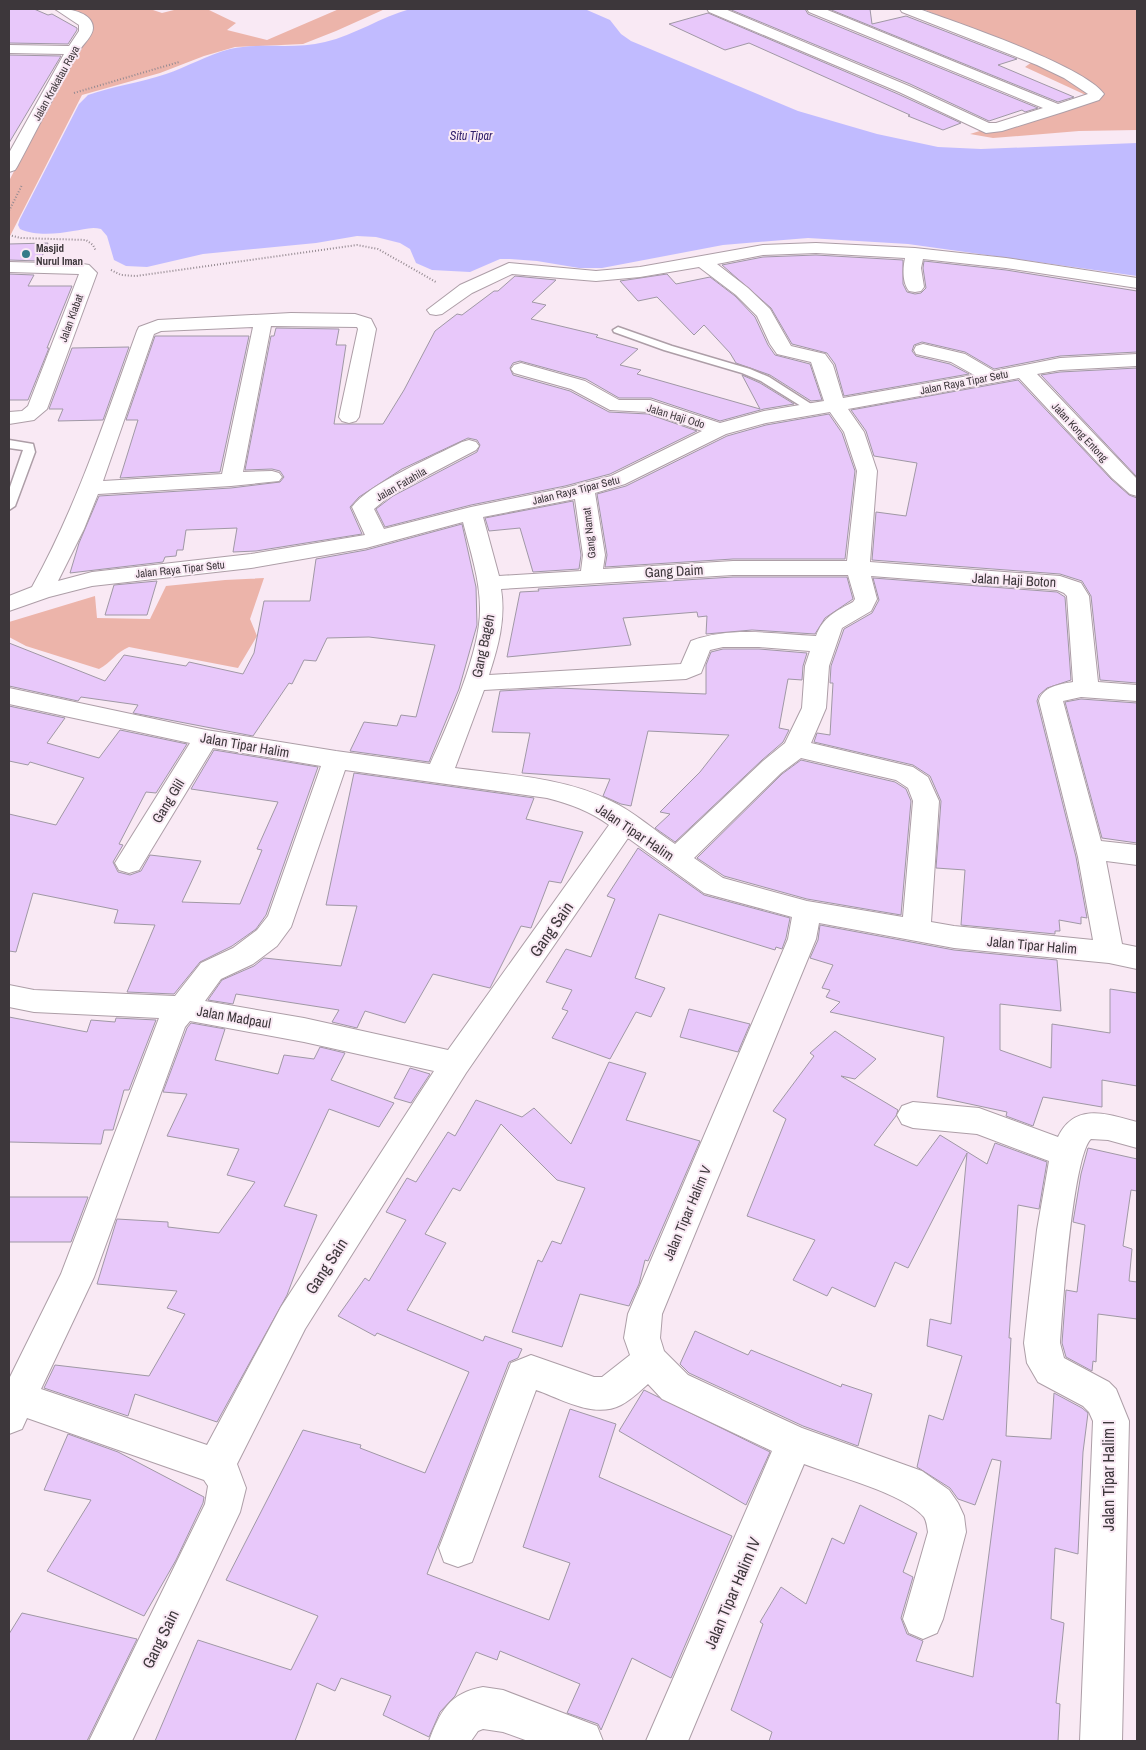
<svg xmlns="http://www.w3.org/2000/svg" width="1146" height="1750" font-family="'Archivo Narrow',sans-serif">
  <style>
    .green { fill: #ecb4aa }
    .water { fill: #c1bbff }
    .building { fill: #e8c8fa; stroke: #a098a5 }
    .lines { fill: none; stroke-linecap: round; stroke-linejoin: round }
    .service-casing { stroke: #ad9ea7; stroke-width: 3 }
    .minor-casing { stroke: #ad9ea7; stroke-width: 2 }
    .path { stroke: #958a91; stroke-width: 2; stroke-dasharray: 1 2; stroke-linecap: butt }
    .service { fill: #fff; fill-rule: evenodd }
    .minor { fill: #fff; fill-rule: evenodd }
    .poi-dot { fill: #357b88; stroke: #f9e9f4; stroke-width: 2 }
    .labels { text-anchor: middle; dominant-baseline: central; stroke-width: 4; stroke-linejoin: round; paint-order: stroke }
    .far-street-label { font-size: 11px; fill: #3d373b; stroke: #f9e9f4 }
    .far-poi-label { font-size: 11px; font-weight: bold; fill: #3d373b; stroke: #f9e9f4; text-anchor: start }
    .far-water-label { font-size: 12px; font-style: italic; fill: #32206c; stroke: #f9e9f4 }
    .street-label { font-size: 14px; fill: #3d373b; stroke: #f9e9f4 }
    .near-street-label { font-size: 16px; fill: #3d373b; stroke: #f9e9f4 }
  </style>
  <rect width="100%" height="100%" fill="#f9e9f4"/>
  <!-- green -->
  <path class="green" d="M53,9h97l12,4 16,-4h33l-2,1 27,13 -9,7 40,10 72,-31h46l-49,22 -33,13 -68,3 -31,9 -44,17 -78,22 -73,143v-57l69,-135 13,-14 -14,-11z
    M933,9h204v121l-58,1 -86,7 -23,-4 120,-37 -65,-30 14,-10 -114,-47z
    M264,578l-14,41 7,17 -19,32 -109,-21c-13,5 -18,16 -30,22l-73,-23 -17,-9v-15l86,-26 2,22 53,1 16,-33 59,-6z"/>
  <!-- water -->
  <path class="water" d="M410,9l177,1 23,10 11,14 10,7 167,70 79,23 61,13 43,2 156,-6v133l-229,-32 -100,-6 -85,7 -121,23h-23l-42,-7 -27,-2h-10l-30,13 -38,-2 -16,-7 -6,-14 -10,-6 -24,-6 -19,-1 -41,7 -113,11 -56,13 -21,-1 -12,-6 -7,-24 -6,-7c-10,-3 -18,1 -28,2 -16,3 -38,5 -53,-2l-2,-4 2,-6 59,-115 9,-9c25,-9 52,-12 78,-21 21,-7 41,-19 64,-25 31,-7 64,1 95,-7 30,-7 56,-25 85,-33z"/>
  <!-- building -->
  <path class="building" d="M9,9h25l14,6 4,-1 25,14v2l-9,14 -59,-1z
    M729,9h76l3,5 230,94 -13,4 -3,-2 -33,11 -79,-37z
    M829,9h41l2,15 34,-8 111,43 -19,6 76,32 -16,5z
    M708,13l190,81 63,29 -18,7 -35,-14 2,-1 -161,-72 -24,7 -56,-26z
    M9,55l52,1 -52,87z
    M48,243l-8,18 -31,-1v-16z
    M816,255l87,5v24l4,8 8,2 6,-1 5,-5 -3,-20 1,-7 82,9 131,21v61l-77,4 -66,13 -29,-17 -43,-10 -8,3 -2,6 4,5 34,8 19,10 -125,22 -9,-32 -8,-11 -35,-9 -21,-36 -49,-43 41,-8z
    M9,274l25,1 -6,11h44l-25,62h2l-21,52h-19z
    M667,274l9,10 34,-7 25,19 20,21 13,28 7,10 35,9 12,36 -11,1 -41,-26 -34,-12 -6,-10 -26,-28 -10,10 -37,-38 -19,4 -18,-20z
    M515,276l41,4 -24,22 14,3 -15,14 67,16 -2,2 42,12 -18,16 21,5 -4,4 123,35 -18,-34 18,8 34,21 -30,5 -44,12 -69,-23h-32l-33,-19 -66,-18 -7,2 -3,5 3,7 57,16 39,21 39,2 49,17 -87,43 -45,12 -94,19 -86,22 -9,-18 17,-13 84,-44 3,-7 -3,-5 -9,-2 -66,31 -43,28 -9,10 12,27 -106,17 -23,1 4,-24 -51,2 -3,20h-6l-1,6 -11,1 -2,5 -93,11 9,-30 20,-47 132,-8 49,-6 4,-5 -4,-6 -8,-2 -27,1 26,-134h3l2,-8 63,1 -3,16h10l-12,79h49l21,-34 31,-59 22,-17 5,1 32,-24h4z
    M155,336h94l-29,136 -100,6 18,-58h-12z
    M129,347l-26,73 -45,1 5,-12h-14l23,-61z
    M1137,368v109l-96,-102 19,-3z
    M1018,380l93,99 18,16 8,3v185l-37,-3 -9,-84 -9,-15 -22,-7 -188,-14 4,-48 30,4 11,-53 -43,-7 -8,-25 -15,-21z
    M829,414l13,19 13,38 -10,88h-112l-128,8 2,-12 -10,-61 29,-8 101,-50 39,-11z
    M573,501l8,54 -2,14 -46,3 -13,-44 -31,3 -4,-13z
    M462,524l14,63 1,38 -18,64 -30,73 -79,-11 14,-29 33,4 4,-11 15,2 19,-72 -66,-8 -42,1 -11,23 -12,-1 -12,24 -3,-1 -36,53 -120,-23 5,-8 -57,-8 -3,4 -69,-15v-43l96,38 19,-26 62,11 3,-4 54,12 11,-21 10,-52h46l6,-42 50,-9z
    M733,577h114l6,22 -28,19 -10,16 -63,-4 -46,4 1,-18 -9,1 -1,-5 -74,6 8,27 -124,12 13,-65 19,-1 -1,-2z
    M873,578l184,14 8,5 6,83 -24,8 -8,7 -2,6 39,156 11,61 -6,-1v7l-22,-4 1,11h-5v3l-94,-9 4,-55 -29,-2 5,-67 -11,-25 -17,-11 -99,-23 3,-9 13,2 3,-52h-3l1,-17 13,-37 28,-16 7,-13z
    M157,581l-10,34h-42l9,-30z
    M723,649h36l48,4 -4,13 -1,14 -14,-1 -9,49 10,2 -6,12 -21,18 -87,82 -20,-14 15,-14 -10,-2 40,-40 29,-37 -81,-4 -17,75 -10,-2 -18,-8 7,-17 -88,-6 8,-40 -38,-1 8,-41 57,-3 149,6v-29l5,-13z
    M1081,699l56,4v140l-35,-5 -37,-136z
    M9,706l56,12 -18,25 52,15 21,-28 67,14 -31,49 -10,-1 -27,52 4,1 -10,17 5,10 12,3 11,-4 9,-16 51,6 -19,41 58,2 22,-54 -5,-1 21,-47 -87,-13 23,-39 104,17 -52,148 -10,14 -24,17 -32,16 -26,32 -47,-2 28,-67 -41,-2 4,-13 -85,-17 -17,59 -7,-1v-137l47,11 28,-47 -54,-16 -2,3 -19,-4z
    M801,760l94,22 11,7 5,12 -10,114 -94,-16 -83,-23 -27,-18 85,-84z
    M354,773l180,25 -8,21 57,13 -22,51 -12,-2 -18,47 -10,-2 -31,62 -57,-14 -28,49 -40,-12 -8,17 -25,-6 7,-12 -103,-16 -3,10 -25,-4 14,-20 32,-14 10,-8 77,8 16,-60 -31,-1z
    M638,848l66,47 86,23 -4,20 -4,11 -6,-2 -1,3 -116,-36 -24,64 30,10 -14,29 -15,-5 -26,47 -58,-21 16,-27 -6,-2 10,-19 -26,-8 20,-33 25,8 24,-58 -8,-3z
    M820,925l134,25 103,10 4,51 -61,-7v46l51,18 1,-44 58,9v-44l27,4v93l-35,-6v27l-59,-10 -10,29 -27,-10 1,-4 -70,-15 7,-60 -114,-25 10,-10 -14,-5 4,-7 -8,-2 11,-23 -23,-7 8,-18z
    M689,1009l61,15 -12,28 -58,-15z
    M9,1017l78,15 4,-12 24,2 1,-4 40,2 -27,70h-5l-11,40h-9l-3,14 -92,-2z
    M191,1023l34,6 -10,31 63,14 6,-19 30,4 6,-12 25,6 -14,27 63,23 -15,24 -50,-18 -45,97 33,9 -30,80 -70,127 -82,-28 -7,22 -84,-28 11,-23 94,11 36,-62 -18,-6 10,-17 -80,-7 20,-65 51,3v5l51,6 36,-51 -28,-7 12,-26 -72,-13 20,-42 -24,-2 24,-64z
    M835,1031l41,28 -21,20 -14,-3 57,34 -2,6 -22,29 43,21 23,-31 47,29 8,-21 52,19 -8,47 -21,-4 -9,133h2l-5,98 45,3 3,-46 28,15 6,5 -5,39 -5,102 -23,-6 -4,71 13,4 -8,80 4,1 -2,37h-289l3,-9 -41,-22 32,-86 -3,-2 21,-35 25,17 26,-66 12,6 16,-39 57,28 -14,39 10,5 -12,41 6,16 16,7 -7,20 57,16 28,-216 -9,-2 -17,46 -17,-6 -8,-11 -33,-21 12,-52 14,5 19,-64 -35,-10 3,-27 21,5 16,-171 -59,115 -13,-6 -20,45 -43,-20 -5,9 -34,-16 22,-40 -68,-24 39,-97 -13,-8 41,-55 -4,-3z
    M609,1062l37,11 -20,47 74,21 -52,120 -3,-1 -6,24 -10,22 -49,-12 -18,53 -50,-15 26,-72 4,2 10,-21 9,3 24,-56 -28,-8 -56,-56 -41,67 -7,-3 -28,46 21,9 -39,67 76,31 2,-5 37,13 -4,9 -9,4 -82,212 122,46 21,-57 -47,-16 47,-138 46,15 -17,53 133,59 -61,142 -39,-20 -31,72 -3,-6 -31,-11 13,-29 -80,-33 -3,9 -21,-8 -21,44 -15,16 -11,25 -46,-22 8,-19 -50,-18 -6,13 -18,-8 -22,58h-140l43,-101 93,30 27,-54 -92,-36 77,-150 58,15 -1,3 65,25 44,-101 -92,-39 -2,3 -37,-20 27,-38 4,3 37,-61 -20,-8 21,-34 9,4 32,-50 7,4 21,-36 46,17 12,-9 37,36z
    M410,1068l20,6 -19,29 -17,-5z
    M1088,1148l49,11v32l-6,-1 -8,56 9,3 -3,32 8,1v37l-39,-5 -2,48 -3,-1 -1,10 -26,-14 -4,-14 4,-53 11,2 8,-67 -12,-3 8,-48z
    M9,1197h79l-17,45h-62z
    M695,1331l53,24 3,-5 90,37 1,-3 30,10 -14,52 -55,-20 -114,-53 -9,-9z
    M644,1390l126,62 -24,53 -127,-74z
    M68,1434l50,18 86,45 -1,6 -27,57 -32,56 -97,-45 44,-71 -47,-10z
    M22,1613l115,26 -50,102h-78v-107z"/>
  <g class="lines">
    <defs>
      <path id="service" d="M618,327l54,19 78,23 19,8 50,32 -6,4 -4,-2 -48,-30 -19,-8 -78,-23 -50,-18 -1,-2z
        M9,440l24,4 2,8 -20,54 -6,4v-20l14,-40 -14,-2z"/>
      <path id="minor" d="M55,9c12,-1 38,3 38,19 0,8 -10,16 -14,23 -22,38 -41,77 -62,116l-2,3 -6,2v-19l55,-99 -55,-1v-8l60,1 10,-15v-6z
        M707,9h18l184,77 80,37h7l47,-15 -234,-96 -2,-3h18l233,95 30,-10 -24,-16 -27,-13 -135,-53 -2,-3h19c37,13 166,57 185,85l-5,6 -36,12 -61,19 -16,2 -87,-41 -190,-80z
        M816,243l99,5 91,10 131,20v10l-131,-20 -83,-9 -2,9 3,19 -3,4 -6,1 -6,-1c-7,-9 -6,-23 -4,-33l-89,-5 -53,2 -46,9 31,24 22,21 21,37 34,8 8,11 10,33 131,-23 -23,-13 -35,-8 -2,-4 2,-4 7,-2 42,10 29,17 66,-13 77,-4v12l-77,4 -23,4 100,105v17l-7,-2 -18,-16 -93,-100 -171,31 16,23 13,39 -7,91 190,14 21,7 8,13 9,86 39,3v16l-56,-4 -18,4 38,140 36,4v20l-31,-4 16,83 15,3v22l-28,-6 -155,-15 -135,-25 -3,16 -154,375 -2,24 4,13 24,24 114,53 120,43 27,19 9,13 6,13 2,16 -23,87 -6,14 -14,6 -14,-6 -6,-14 25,-87c-1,-5 -1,-10 -4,-15 -21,-24 -89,-41 -120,-53l-116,277h-42l126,-290 -110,-52 -14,-15c-8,7 -17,16 -27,21 -27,14 -59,-6 -85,-15l-64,172 -14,5 -14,-5 -5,-14 72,-185 20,-8 63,22h8l28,-22 -6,-17 4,-24 160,-375 4,-22 -88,-24 -76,-55 -162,235 -161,256 -68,135 9,24 -6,24 -108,229h-43l116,-237 3,-18 -4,-6 -177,-62 -5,11 -13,5v-55l52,-105 98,-256 -125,-6 -25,-5v-22l25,5 141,6 26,-33 32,-15 24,-18 11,-14 53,-150 -108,-18 -74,122 -10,3 -10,-3 -4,-7 75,-120 -181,-39v-16l197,42 130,21 94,13c18,-40 51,-113 50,-156 0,-29 -10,-58 -17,-86l-97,26 -115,20 -159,18 -43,11 -40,14v-15l23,-9c45,-81 73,-168 105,-256l2,-4 19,-7 133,-7 64,1 16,5 5,10 -17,88 -3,4 -7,2 -7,-2 -3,-4 19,-88 -1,-2 -86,-1 -28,146 29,-1 7,2 3,4 -3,4 -48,5 -133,8 -14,35 -26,52 34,-9 159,-18 114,-19 -13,-28c16,-23 83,-51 110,-65l7,-2 7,2 3,4 -3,4 -84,44 -18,15 10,20 87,-22 94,-19 46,-12 91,-45 -54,-19 -38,-2 -39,-21 -57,-16 -3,-4 3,-4 7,-2 64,18 34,19h31l70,23 44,-12 60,-10 -13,-39 -34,-8 -7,-10 -13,-28 -21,-21 -37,-28 -59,10 -44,4 -84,-7 -40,19 -30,21 -6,1 -6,-1 -3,-4 33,-25 49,-22 87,8 44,-4 123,-22zM253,327l-31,147 -119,7 51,-147 7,-3zM830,412l14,20 13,39 -10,90h-114l-130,8 2,-14 -10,-62 30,-9 101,-50 40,-11zM575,499l8,56 -2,16 -82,5 -16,-59zM733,575h115l7,24 -2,3c-17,9 -30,15 -37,34 -42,-2 -86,-10 -125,5l-10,23 -192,11c9,-28 17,-56 12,-86zM871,576l186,14 7,3 3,3 6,86c-13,2 -31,5 -34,19l39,156 15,83 -139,-14 -23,-4 8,-121 -11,-24 -15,-10 -102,-24 15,-35 3,-42 13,-38 29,-17 6,-12zM723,647h36l51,4 -5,15 -3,42 -17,35 -22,18 -88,83c-20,-13 -42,-33 -64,-43 -48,-24 -104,-26 -156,-33l29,-78 202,-11 15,-6 9,-23zM801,758l95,22 12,8 5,13 -10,116 -96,-16 -84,-23 -29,-20 87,-85zM345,770l202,28c23,6 43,13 62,27l-161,225 -144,-32 -99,-17 16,-22 32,-15 24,-18 14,-19zM190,1021l114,21 130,29 -153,236 -74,138 -166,-56 53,-112 91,-250z
        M9,262l74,2 6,1 8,8 -50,136 -13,11 -25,4v-12l13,-1 6,-5 51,-132 -70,-2z
        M913,1102l66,6 79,29c17,-35 49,-23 79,-15v26l-29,-8 -17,-1c-18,16 -29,172 -31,204l4,15 45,24 7,7 13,32 -7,320h-42l13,-320 -4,-9 -6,-6 -45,-24 -11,-19 -3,-20 5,-45 8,-68 12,-69 -72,-27 -64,-6 -11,-4 -5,-9 5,-9z
        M483,1687l20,3 94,36 6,15h-75l-25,-9 -20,-3 -5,2 -7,10h-42c11,-29 20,-48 54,-54z"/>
    </defs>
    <!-- service casing -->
    <use href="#service" class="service-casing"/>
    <!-- minor casing -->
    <use href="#minor" class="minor-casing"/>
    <!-- path -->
    <path class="path" d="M74,93l105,-31
      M9,211l13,-26
      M9,235l12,3 65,2 7,5 3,6
      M111,270l10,5 15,1 221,-31 21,4 58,33"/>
    <!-- service -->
    <use href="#service" class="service"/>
    <!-- minor -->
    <use href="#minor" class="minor"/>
  </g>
  <!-- markers -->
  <circle class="poi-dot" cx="26" cy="254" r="5"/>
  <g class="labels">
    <!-- far-street labels -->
    <g class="far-street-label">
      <text transform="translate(56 83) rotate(-61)">Jalan Krakatau Raya</text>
      <text transform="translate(71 318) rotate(-70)">Jalan Klabat</text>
      <text transform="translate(964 382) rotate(-11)">Jalan Raya Tipar Setu</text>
      <text transform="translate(676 416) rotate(17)">Jalan Haji Odo</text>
      <text transform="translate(1080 432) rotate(47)">Jalan Kong Entong</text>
      <text transform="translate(401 484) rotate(-30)">Jalan Fatahila</text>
      <text transform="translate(576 490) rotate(-14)">Jalan Raya Tipar Setu</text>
      <text transform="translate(589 533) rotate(-96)">Gang Namat</text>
      <text transform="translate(180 569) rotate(-6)">Jalan Raya Tipar Setu</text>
    </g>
    <!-- far-poi labels -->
    <g class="far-poi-label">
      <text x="36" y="248">Masjid<tspan x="36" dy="13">Nurul Iman</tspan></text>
    </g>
    <!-- far-water labels -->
    <g class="far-water-label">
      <text x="471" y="136">Situ Tipar</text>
    </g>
    <!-- street labels -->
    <g class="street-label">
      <text transform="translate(674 571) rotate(-3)">Gang Daim</text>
      <text transform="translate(1014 580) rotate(3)">Jalan Haji Boton</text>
      <text transform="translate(483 646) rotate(-78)">Gang Bageh</text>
      <text transform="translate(245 745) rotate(10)">Jalan Tipar Halim</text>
      <text transform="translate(168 801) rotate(-59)">Gang Glil</text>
      <text transform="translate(635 832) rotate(34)">Jalan Tipar Halim</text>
      <text transform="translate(1032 945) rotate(5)">Jalan Tipar Halim</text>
      <text transform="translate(234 1017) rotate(10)">Jalan Madpaul</text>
      <text transform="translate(687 1213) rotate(-67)">Jalan Tipar Halim V</text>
    </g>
    <!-- near-street labels -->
    <g class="near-street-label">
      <text transform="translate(551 929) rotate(-55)">Gang Sain</text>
      <text transform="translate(326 1266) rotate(-57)">Gang Sain</text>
      <text transform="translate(1108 1476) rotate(-90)">Jalan Tipar Halim I</text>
      <text transform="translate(732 1593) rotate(-67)">Jalan Tipar Halim IV</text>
      <text transform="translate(160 1639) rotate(-64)">Gang Sain</text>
    </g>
  </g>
  <!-- border -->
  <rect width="1146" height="1750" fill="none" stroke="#3d373b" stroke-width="20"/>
</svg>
